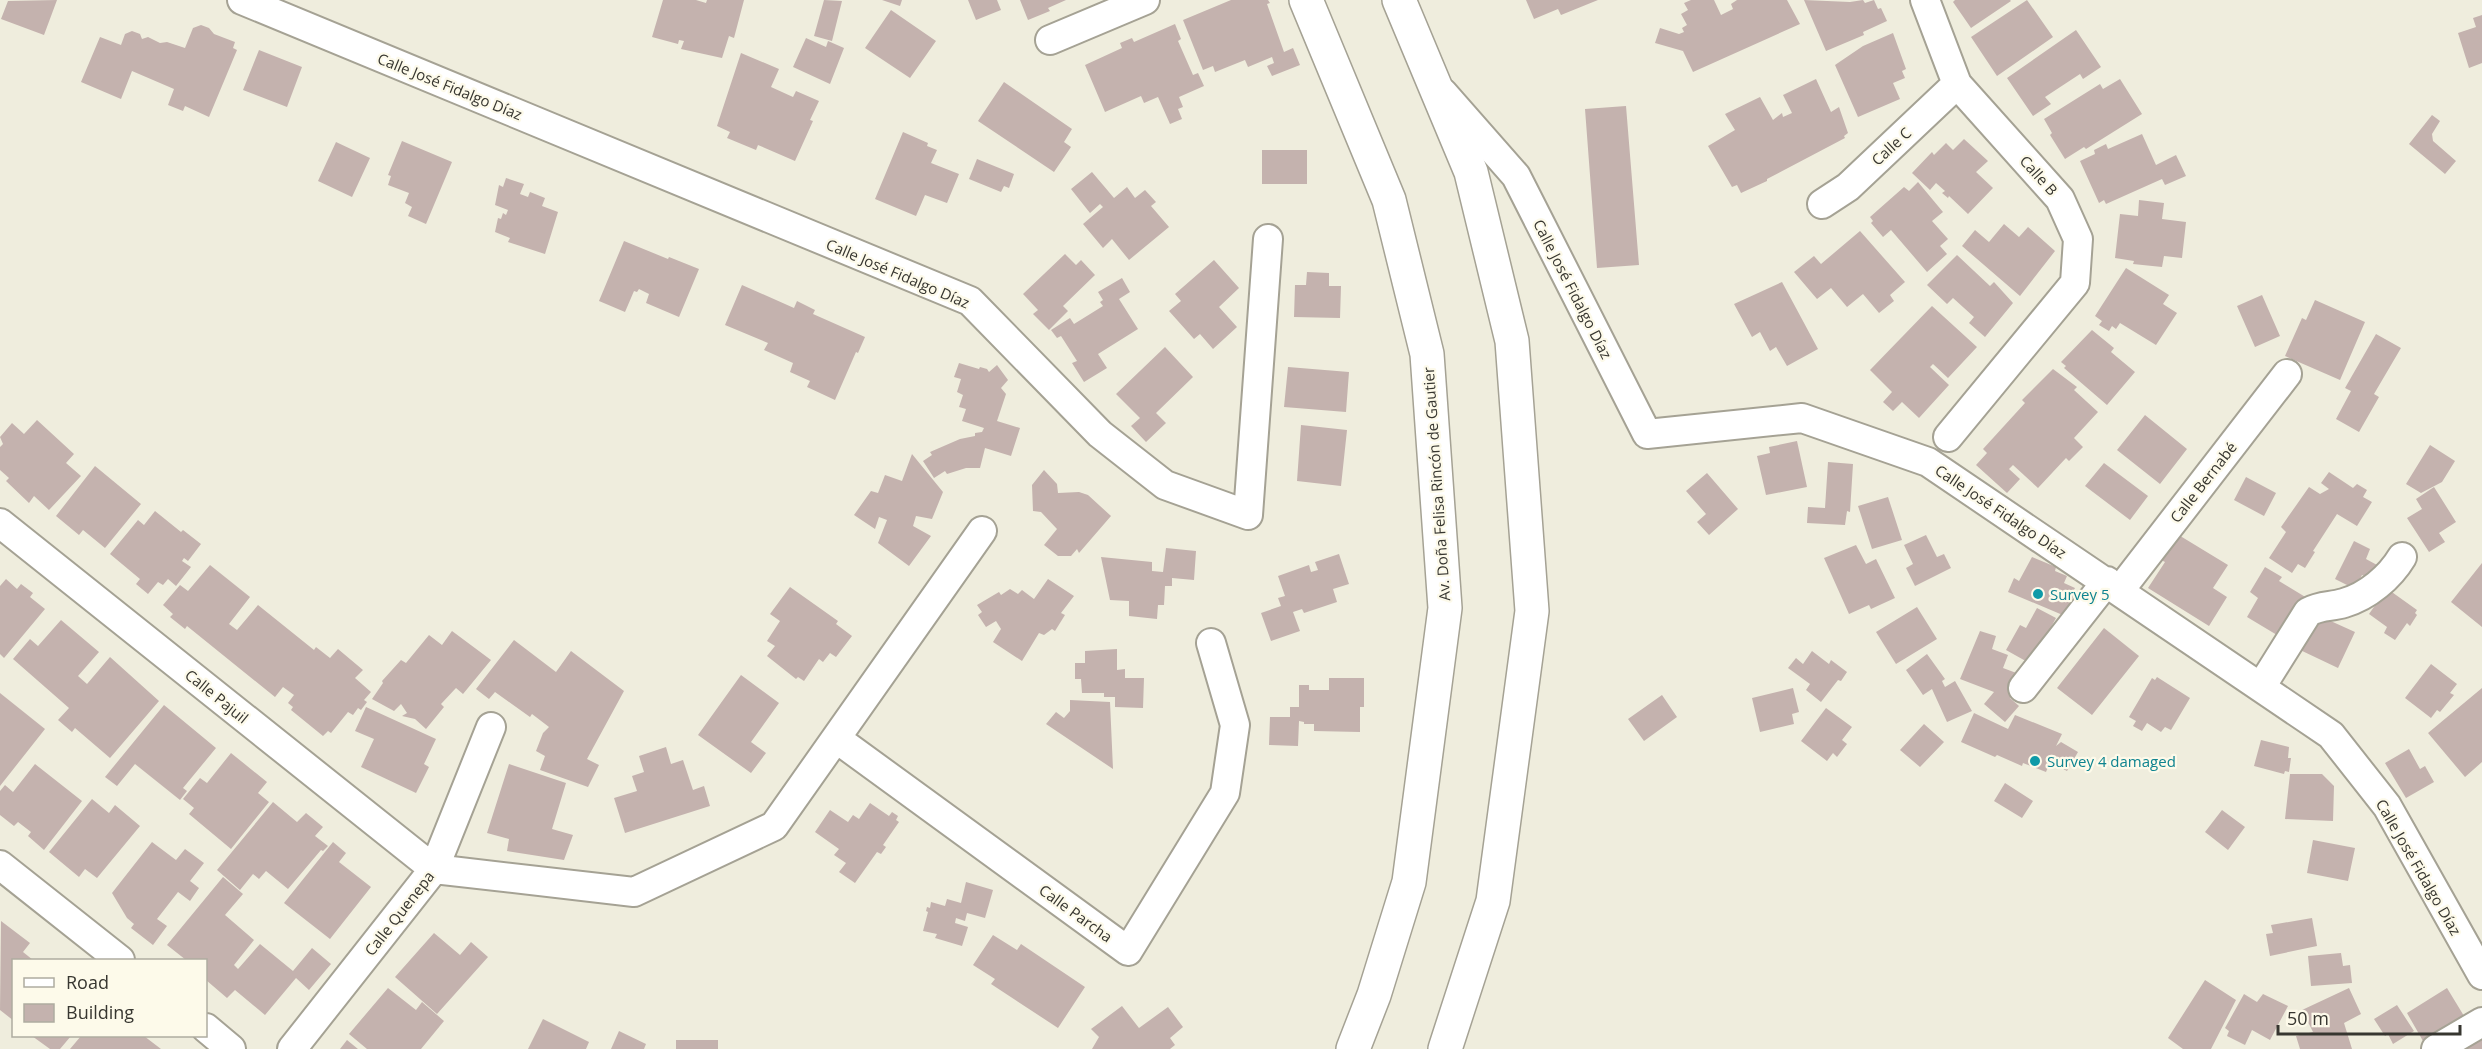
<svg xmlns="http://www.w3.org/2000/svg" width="2482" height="1049" font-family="'Open Sans',sans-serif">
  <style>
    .building { fill: #c4b2ae }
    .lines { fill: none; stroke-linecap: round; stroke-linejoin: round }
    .minor-casing { stroke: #a5a294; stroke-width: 32 }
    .primary-casing { stroke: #a5a294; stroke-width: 36 }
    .minor { stroke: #fff; stroke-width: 28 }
    .primary { stroke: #fff; stroke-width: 33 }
    .culture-dot { fill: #0f9aa8; stroke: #fdfaea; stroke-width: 2 }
    .labels { text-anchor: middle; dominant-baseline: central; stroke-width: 4.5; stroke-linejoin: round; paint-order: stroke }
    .street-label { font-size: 15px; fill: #373630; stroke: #fdfaea }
    .culture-label { font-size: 15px; fill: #0d838f; stroke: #fdfaea; text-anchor: start }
  </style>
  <rect width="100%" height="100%" fill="#efeddd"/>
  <!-- building -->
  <path class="building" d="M57,0l-13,35 -43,-16 7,-18z
    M663,0h33l10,3 1,-3h37l-10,38 -5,-2 -7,22 -41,-9 3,-8 -5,-1 -1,4 -26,-7z
    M824,0l18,1 -10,40 -18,-5z
    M882,0h20l-2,6z
    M968,0h29l4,10 -25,10z
    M1020,0h46l-18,8 2,3 -22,9z
    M1231,0h37l2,3 -3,1 17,48 9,-4 7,17 -28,11 -5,-10 7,-3 -2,-6 -24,10 -3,-7 -30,12 -2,-6 -10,4 -20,-50z
    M1526,0h72l-37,15 -3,-6 -24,10z
    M1691,0h23l7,15 12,-6 -2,-5 6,-4h50l13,24 -107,48 -10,-21 -28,-8 5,-15 19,6 5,-2 -2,-4 5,-3 -6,-11 7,-4 -4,-7z
    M1804,0l46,2 13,-2 2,3 9,-3 4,9 3,-1 6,13 -24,11 1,3 -38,16z
    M1955,0h55l1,1 -40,27 -18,-26z
    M2027,0l26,37 -56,39 -26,-39z
    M891,10l45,31 -26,37 -45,-30z
    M2482,15v48l-13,5 -11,-35 18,-6 -3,-9z
    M1175,24l6,15 -3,2 15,34 5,-2 6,13 -25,11 4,10 -5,2 4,10 -12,5 -12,-27 -14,6 -3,-7 -36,16 -20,-47 37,-17 -2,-5 12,-5 2,4z
    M201,25l8,3 5,6 21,8 -2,6 4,2 -28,67 -24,-11 -2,5 -15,-6 6,-16 -42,-18 -11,28 -40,-17 19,-45 21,8 4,-11 7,-3 8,3 2,5 6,-2 12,6 7,-1 18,6 8,-20z
    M2076,30l25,37 -18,12 -3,-5 -35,23 6,7 -18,12 -26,-38z
    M1893,33l13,36 -4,2 3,7 -12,5 7,16 -42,18 -23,-52 28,-19z
    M806,38l20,9 2,-6 16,7 -14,36 -37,-17z
    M259,50l43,17 -15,40 -44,-17z
    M741,53l38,16 -8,18 22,10 3,-6 23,10 -9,19 3,1 -18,40 -37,-16 -2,5 -29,-12 3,-6 -13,-6z
    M1816,79l15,33 8,-5 9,26 -4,3 1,2 -78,41v2l-26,12 -4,-8 -5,2 -24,-41 27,-16 -10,-16 35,-17 13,23 9,-7 1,4 9,-4 -9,-18z
    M2120,79l22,35 -56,35 -2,-2 -19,12 -15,-24 2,-2 -8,-14 56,-35 3,5z
    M1004,82l68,47 -8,13 7,5 -17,25 -76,-51z
    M1626,106l13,159 -42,3 -12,-159z
    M2432,115l8,6 -8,13 1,7 23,20 -11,13 -36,-30z
    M903,132l25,11 -1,3 10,4 -6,13 28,11 -12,29 -22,-8 -9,21 -41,-17z
    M2142,134l14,31 20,-10 10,21 -21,9 -3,-6 -56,25 -2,-4 -5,3 -19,-42 15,-7 -1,-4 12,-6 2,5z
    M1964,139l24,22 -12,11 17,16 -25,26 -19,-18 -1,2 -6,-5 3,-2 -9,-8 -6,7 -18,-17 20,-21 2,3 12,-12 7,7z
    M402,141l50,21 -26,62 -18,-8 4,-9 -7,-4 4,-10 -21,-8 3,-9 -3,-1z
    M336,142l34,16 -18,39 -34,-16z
    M1262,150h45v34h-45z
    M977,159l37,15 -5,14 -5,-2 -3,6 -32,-13z
    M1092,172l22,26 13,-11 8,11 10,-8 11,12 -5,4 18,21 -40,33 -17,-21 -9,9 -20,-24 20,-17 -3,-3 -10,9 -19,-24z
    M506,178l18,6 -4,10 8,3 2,-5 15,6 -3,8 16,6 -13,42 -37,-12 2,-4 -15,-6 3,-14 3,1 2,-6 3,2 2,-5 -13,-5 4,-20 4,2z
    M1918,182l25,30 -11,9 16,18 -8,7 7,8 -20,18 -36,-42 -8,7 -12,-14 2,-2 -3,-4 34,-30 5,4z
    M2139,200l25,3 -2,16 24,3 -4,36 -18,-2 -2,11 -29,-3 1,-3 -19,-3 5,-44 18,2z
    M2004,224l15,13 9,-10 27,24 -35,45 -58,-50 13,-16 14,12z
    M1860,231l45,51 -15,13 4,6 -15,12 -16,-19 -16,13 -16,-19 -14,11 -23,-27 20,-16 7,8z
    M624,241l44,18 1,-2 30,12 -20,48 -33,-14 3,-9 -10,-5 -2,3 -3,-1 -9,21 -26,-11z
    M1065,254l11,11 5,-5 14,15 -32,31 5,5 -19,19 -16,-16 5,-4 -15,-16z
    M1957,255l33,31 4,-4 19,21 -28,34 -16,-14 5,-6 -21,-19 -6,6 -20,-19z
    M1214,260l25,28 -20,19 18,20 -24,22 -13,-15 -6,5 -25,-28 12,-10 -6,-7z
    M2126,268l43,27 -6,9 14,9 -21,32 -36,-22 -4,6 -4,-3 -3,5 -10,-6 3,-4 -7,-5z
    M1307,272l22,1v13h12l-1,32 -46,-1 1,-32h11z
    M1122,278l8,14 -11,7 19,30 -40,25 9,14 -23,14 -12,-19 5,-2 -16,-25 -4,2 -6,-8 19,-12 4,6 29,-18 -3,-4 3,-2 -5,-8z
    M1782,282l36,67 -31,17 -11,-19 -6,4 -10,-19 -8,5 -18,-33z
    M742,285l52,23 3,-7 18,9 -2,4 52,23 -7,16 -2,-1 -21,48 -28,-13 3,-6 -20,-9 3,-9 -29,-13 4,-7 -43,-18z
    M2262,295l18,41 -25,11 -18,-41z
    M2315,300l50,22 -25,58 -55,-24 17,-38 4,2z
    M1932,306l45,41 -29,31 -15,-14 -3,3 19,18 -30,33 -17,-16 -9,9 -10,-9 9,-10 -22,-22z
    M2092,330l22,18 -3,4 24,20 -28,33 -43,-37 2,-2 -5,-4z
    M2376,334l25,14 -27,46 5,3 -20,35 -23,-13 15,-28 -6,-3z
    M1165,347l28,30 -37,36 10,10 -20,19 -15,-16 9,-8 -24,-24z
    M959,363l20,6 1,-2 7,2 2,3 8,-7 11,15 -7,8 5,6 -9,27 23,7 -9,28 -26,-8 -5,20h-14l-19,6 -2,-3 -11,7 -11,-17 9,-6 -2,-3 30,-13 15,-3v-3l7,-1 2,-4 -22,-7 4,-12 -7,-2 4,-12 -6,-3 4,-13 -7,-2z
    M1288,367l61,5 -3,40 -62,-5z
    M2053,369l24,18 -3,3 24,22 -24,26 9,9 -14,14 -3,-3 -28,30 -25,-23 -4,4 11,10 -13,14 -31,-28 11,-12 -4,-4 42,-46 -3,-3z
    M2145,415l42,34 -27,35 -43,-34z
    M37,420l37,34 -8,9 15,13 -32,34 -15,-14 -5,7 -23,-22 3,-3 -9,-8v-23l3,-3 -3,-7 12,-14 12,11z
    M1301,425l46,5 -6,56 -44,-5z
    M1797,441l10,46 -41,8 -9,-39 13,-3 -1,-6z
    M2430,445l25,16 -13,21 -21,11 -15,-9z
    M912,454l31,38 -11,27 -16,-3 -3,10 18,10 -22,30 -31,-23 9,-23 -8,-3 -4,12 -21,-14 17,-24 7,2 7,-18 17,6z
    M1828,462l25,2 -3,48 -3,-1 -2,14 -38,-2 1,-16 17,1z
    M2104,463l44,33 -18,24 -45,-34z
    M95,466l46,38 -36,44 -22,-18 -4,5 -23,-19z
    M1044,470l13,14 1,9 21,-1 9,3 23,21 -32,37 -2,-4 -6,7h-13l-14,-11 13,-16 -16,-17 -8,-1 -1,-26z
    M2329,472l24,16 4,-4 10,6 -4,7 9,5 -15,24 -20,-12 -24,37 2,1 -10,16 -7,-4 -6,9 -23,-15 17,-26 -5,-5 28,-40 11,7 9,-5 -8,-6z
    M1707,473l31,36 -29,26 -12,-13 9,-8 -20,-23z
    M2246,477l30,16 -12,23 -30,-16z
    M2434,487l22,35 -17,11 6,9 -16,10 -22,-34 15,-9 -6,-10z
    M1888,497l14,43 -30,9 -14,-43z
    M155,511l26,21 2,-2 18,14 -13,17 -4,-3 -2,3 9,6 -15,19 -8,-7 -5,6 -5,-3 -10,12 -12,-10 4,-5 -30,-25 28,-34 6,5z
    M2177,534l51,31 -15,23 14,9 -18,29 -61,-38 17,-26 -4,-2z
    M1926,535l11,22 7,-3 7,14 -36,18 -9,-18 7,-4 -9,-19z
    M2354,541l16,8 -4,10 11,6 -7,14 -8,-4 -7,14 -20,-10z
    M1856,545l10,19 10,-5 19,39 -24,11 -2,-4 -20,9 -25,-56z
    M1166,548l30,3 -2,29 -22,-2v8h-7l-1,19h-6l-1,14 -28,-3v-15l-19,-1 -9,-43 51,5v9l11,1z
    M1339,554l10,30 -16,5 4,13 -33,11 -2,-4 -9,3 7,19 -29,10 -10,-28 20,-7 -3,-8 7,-2 -7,-20 31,-11 2,7 7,-2 -3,-8z
    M2032,557l24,10 -1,4 12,5 -3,7 11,5 -2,4 2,1 -10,23 -57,-24 6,-14 5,3z
    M2482,563v64l-31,-25z
    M210,565l40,32 -21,27 8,6 21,-25 56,45 2,-3 14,11 8,-9 25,21 -8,8 16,14 -7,8 3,2 -6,8 -3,-2 -5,7 -5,-3 -17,21 -3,-2 -5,5 -32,-26 2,-3 -5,-4 6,-8 -11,-8 -8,10 -88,-71 -2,3 -15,-12 3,-3 -10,-9 17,-20 8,6z
    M2265,567l17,10 -3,4 28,17 -11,19 -6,-4 -7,13 -1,12 -35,-21 11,-19 -8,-6z
    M6,579l11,10 4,-5 12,9 -3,4 15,12 -41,49 -4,-4v-68z
    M1048,579l26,17 -13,17 4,2 -10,16 -3,-2 -8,6 -5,-2 -17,28 -29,-19 8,-13 -5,-8 -10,6 -8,-12 4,-3 -5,-7 22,-13 2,3 9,-6 8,5 4,-4 12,9z
    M790,587l48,34 -2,3 16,12 -16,21 -6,-4 -7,9 -4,-3 -15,22 -6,-4 -2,2 -29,-23 8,-10 -8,-5 13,-20 -10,-7z
    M2389,590l28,20 -2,3 2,2 -7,11 -3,-3 -12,17 -11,-7 3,-6 -18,-13 14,-20z
    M1917,607l20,32 -41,25 -20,-32z
    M2037,608l19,10 -25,46 -25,-14 14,-25 6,3z
    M2313,616l11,2 31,14 -17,36 -40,-19z
    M61,620l38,32 -21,24 9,8 23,-27 49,44 -49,57 -35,-30 -3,4 -14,-12 11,-12 -56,-49 17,-20 8,7z
    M2104,628l35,28 -47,59 -35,-27z
    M452,631l39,29 -28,34 -7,-6 -15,16 3,3 -18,22 -11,-10 -13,-3 5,-3 -6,-9 -7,7 -22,-12 11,-16 -1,-2 19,-21 5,3 23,-28 13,10z
    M1980,631l16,5 -4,13 16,6 -5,13 16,6 -9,24 9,8 -14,16 -21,-18 10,-12 -34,-13z
    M514,640l42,32 15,-21 53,40 -37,68 12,6 -11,22 -48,-17 5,-14 -9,-5 7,-18 6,-6 -17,-13 -2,3 -35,-25 -6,7 -13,-10z
    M1117,649v21l8,-1v9h19l-1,30 -28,-1v-10h-11v-4h-22l-1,-14h-6v-16h10v-12z
    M1812,651l17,13 2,-4 16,12 -6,9 -3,-1 -17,22 -15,-12 4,-6 -22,-16 8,-10 7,6z
    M1927,654l18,25 -3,2 3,6 10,-6 17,30 -25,11 -15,-33 -9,6 -17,-25z
    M2431,664l26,20 -7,9 4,2 -14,17 -3,-2 -6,8 -26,-20z
    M741,675l38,28 -28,39 15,11 -15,20 -53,-38z
    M2157,677l33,21 -19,32 -6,-3 -4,5 -14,-9 -5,8 -9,-5 3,-5 -7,-4 23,-39 3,2z
    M1329,678h35v29h-4v25l-46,-1v-7h-10v-2l-5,-1 -1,25 -29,-1 1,-28h20v-10h9v-22h10v5h20z
    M1793,688l6,24 -7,2 2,10 -34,8 -8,-34z
    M2482,688v74l-17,15 -37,-44z
    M0,693l45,36 -45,57z
    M1662,695l15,22 -33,24 -16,-22z
    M1070,700l40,2 3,67 -67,-45 10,-12 8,6 6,-7z
    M164,705l52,43 -33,40 4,3 -7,9 -45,-36 -18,22 -12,-9z
    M366,707l70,32 -12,25 5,3 -13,26 -55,-26 13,-28 -19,-8z
    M1826,708l26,19 -10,13 5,4 -10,13 -4,-4 -6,8 -26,-20z
    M1974,713l34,16 7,-14 47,19 -6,12 5,-4 17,10 -11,19 -17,-9 -4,10 -23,-9 -1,3 -25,-11 -2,2 -34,-15z
    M1924,724l20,18 -24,25 -20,-17z
    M2261,740l28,7 -1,11h3l-2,14 -4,-1 -1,3 -30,-8z
    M666,747l5,17 12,-4 10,30 11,-4 6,20 -85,27 -11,-35 23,-7 -5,-15 12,-4 -5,-16z
    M2409,749l11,20 5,-3 9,16 -28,16 -21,-35z
    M231,753l36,29 -9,11 11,9 -38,47 -42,-35 5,-6 -11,-9 17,-21 7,5z
    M35,764l47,37 -38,49 -16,-14 3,-4 -13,-10 -4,4 -14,-11v-24l5,-6 8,7z
    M509,764l57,19 -14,46 21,6 -9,25 -57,-9 2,-12 -22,-6z
    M2290,774h32l12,12 -1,35 -48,-2z
    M2005,783l28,18 -11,17 -28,-17z
    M92,799l17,14 6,-8 25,21 -43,52 -12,-9 -6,8 -30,-25z
    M273,802l24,20 9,-9 17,14 -8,9 13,10 -5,5 -2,-1 -33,39 -22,-18 -7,8 -6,-5 -13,16 -23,-20z
    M870,803l19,13 3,-4 6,4 -2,4 3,2 -16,23 3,2 -5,7 -4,-2 -22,31 -16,-11 7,-9 -12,-8 5,-6 -24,-17 15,-22 18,12 5,-7 6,4z
    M2222,810l23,17 -17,23 -23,-18z
    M2313,840l42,8 -7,33 -41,-8z
    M152,842l24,18 9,-11 19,14 -14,18 9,7 -9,13 -12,-9 -21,27 10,7 -14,19 -22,-17 3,-4 -7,-6 -15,-25z
    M333,842l13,11 -7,9 32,25 -41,52 -46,-36z
    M223,877l20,17 -18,21 29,25 -20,25 4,4 22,-25 33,27 19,-23 19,16 -22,26 -13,-12 -31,37 -30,-25 -8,8 -21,-18v-20h-20l-19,-15z
    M966,882l27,8 -8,28 -18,-5 -2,8 -9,-3 -1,5 13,4 -6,19 -27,-8 2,-4 -14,-3 5,-19 -2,-1 1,-4 3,1 1,-6 14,4 2,-7 14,4z
    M2312,918l5,28 -47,10 -4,-22 7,-1 -2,-8z
    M1,921l29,22 -7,9 10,8h-19v61l-14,-11z
    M434,933l26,22 11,-13 17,15 -51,57 -42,-37z
    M993,935l24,15 4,-6 64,43 -27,41 -67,-44 4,-5 -22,-14z
    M2341,953l2,13 7,-1 2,18 -41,3 -3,-30z
    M2205,980l31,20 -25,49h-28l-15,-11z
    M388,988l28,22 6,-8 22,19 -23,28h-54l-18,-15z
    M2349,988l12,26 -17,9 8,26h-52l-4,-13 17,-4 -11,-22z
    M2447,988l17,28 -41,25 -16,-28z
    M2244,994l13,8 6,-8 25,12 -18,34 -18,-10 -7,15 -18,-9 2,-5 -4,-3z
    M2397,1005l17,26 -21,13 -5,-10 -3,2 -11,-17z
    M1122,1006l17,22 29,-21 15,20 -13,11 5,7 -5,4h-78l7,-12 -8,-8z
    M543,1019l46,23 -3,7h-58z
    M619,1031l27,13 -2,5h-33z
    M32,1036h39l-11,13h-10z
    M81,1036h63l17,13h-91z
    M2479,1037l3,3v9h-15z
    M347,1040l11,9h-18z
    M676,1040h42v9h-42z"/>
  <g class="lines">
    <defs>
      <path id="minor" d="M242,0l728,301 130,133 65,51 83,30 20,-276
        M1925,0l32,84 103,115 18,40 -3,44 -127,154
        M1050,40l95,-40
        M1443,93l73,83 131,258 155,-16 126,44 403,273 56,71 95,169
        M1822,204l26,-17 109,-103
        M0,523l434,346 200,23 140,-66 208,-295
        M2120,590l167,-216
        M2261,687l47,-75c13,-7 23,-5 36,-9 24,-7 46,-26 58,-46
        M2023,688l84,-107
        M837,739l291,212 97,-158 10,-68 -24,-82
        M0,865l120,95
        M206,1028l25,21
        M292,1049l142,-180 57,-142
        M2436,1049l46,-27"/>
      <path id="primary" d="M1306,0l83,200 38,154 18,254 -36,274 -35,113 -21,54
        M1399,0l72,172 41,169 20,270 -39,290 -48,148"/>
    </defs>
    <!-- minor casing -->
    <use href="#minor" class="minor-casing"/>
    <!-- primary casing -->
    <use href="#primary" class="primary-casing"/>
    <!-- minor -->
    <use href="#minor" class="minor"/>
    <!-- primary -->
    <use href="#primary" class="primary"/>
  </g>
  <!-- markers -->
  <g class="culture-dot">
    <circle cx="2038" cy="594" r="6"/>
    <circle cx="2035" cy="761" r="6"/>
  </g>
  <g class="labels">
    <!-- street labels -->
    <g class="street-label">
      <text transform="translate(450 86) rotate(22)">Calle José Fidalgo Díaz</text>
      <text transform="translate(1891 146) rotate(-43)">Calle C</text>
      <text transform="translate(2039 175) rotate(48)">Calle B</text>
      <text transform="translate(898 273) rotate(23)">Calle José Fidalgo Díaz</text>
      <text transform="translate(1573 289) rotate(63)">Calle José Fidalgo Díaz</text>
      <text transform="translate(2203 482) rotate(-52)">Calle Bernabé</text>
      <text transform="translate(1436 484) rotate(-94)">Av. Doña Felisa Rincón de Gautier</text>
      <text transform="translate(2001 511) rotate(34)">Calle José Fidalgo Díaz</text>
      <text transform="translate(217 696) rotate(39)">Calle Pajuil</text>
      <text transform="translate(2419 867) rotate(60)">Calle José Fidalgo Díaz</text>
      <text transform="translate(399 913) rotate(-52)">Calle Quenepa</text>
      <text transform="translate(1076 913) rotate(36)">Calle Parcha</text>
    </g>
    <!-- culture labels -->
    <g class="culture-label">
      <text x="2050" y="594">Survey 5</text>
      <text x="2047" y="761">Survey 4 damaged</text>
    </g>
  </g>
  <!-- legend -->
  <rect x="12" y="959" width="195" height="78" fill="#fdfaea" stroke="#aeaca0" stroke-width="1.5"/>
  <rect x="24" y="978" width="30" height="9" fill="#ffffff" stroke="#aeaca0" stroke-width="1.5"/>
  <text x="66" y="989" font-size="18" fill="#373630">Road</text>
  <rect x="24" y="1004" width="30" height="18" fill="#c4b2ae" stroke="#aeaca0" stroke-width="1.5"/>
  <text x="66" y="1019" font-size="18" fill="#373630">Building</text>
  <!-- scale -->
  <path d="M2278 1025v9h182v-9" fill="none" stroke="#373630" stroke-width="3"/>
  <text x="2287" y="1025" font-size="18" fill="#373630" stroke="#fdfaea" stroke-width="4.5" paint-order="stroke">50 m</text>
</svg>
